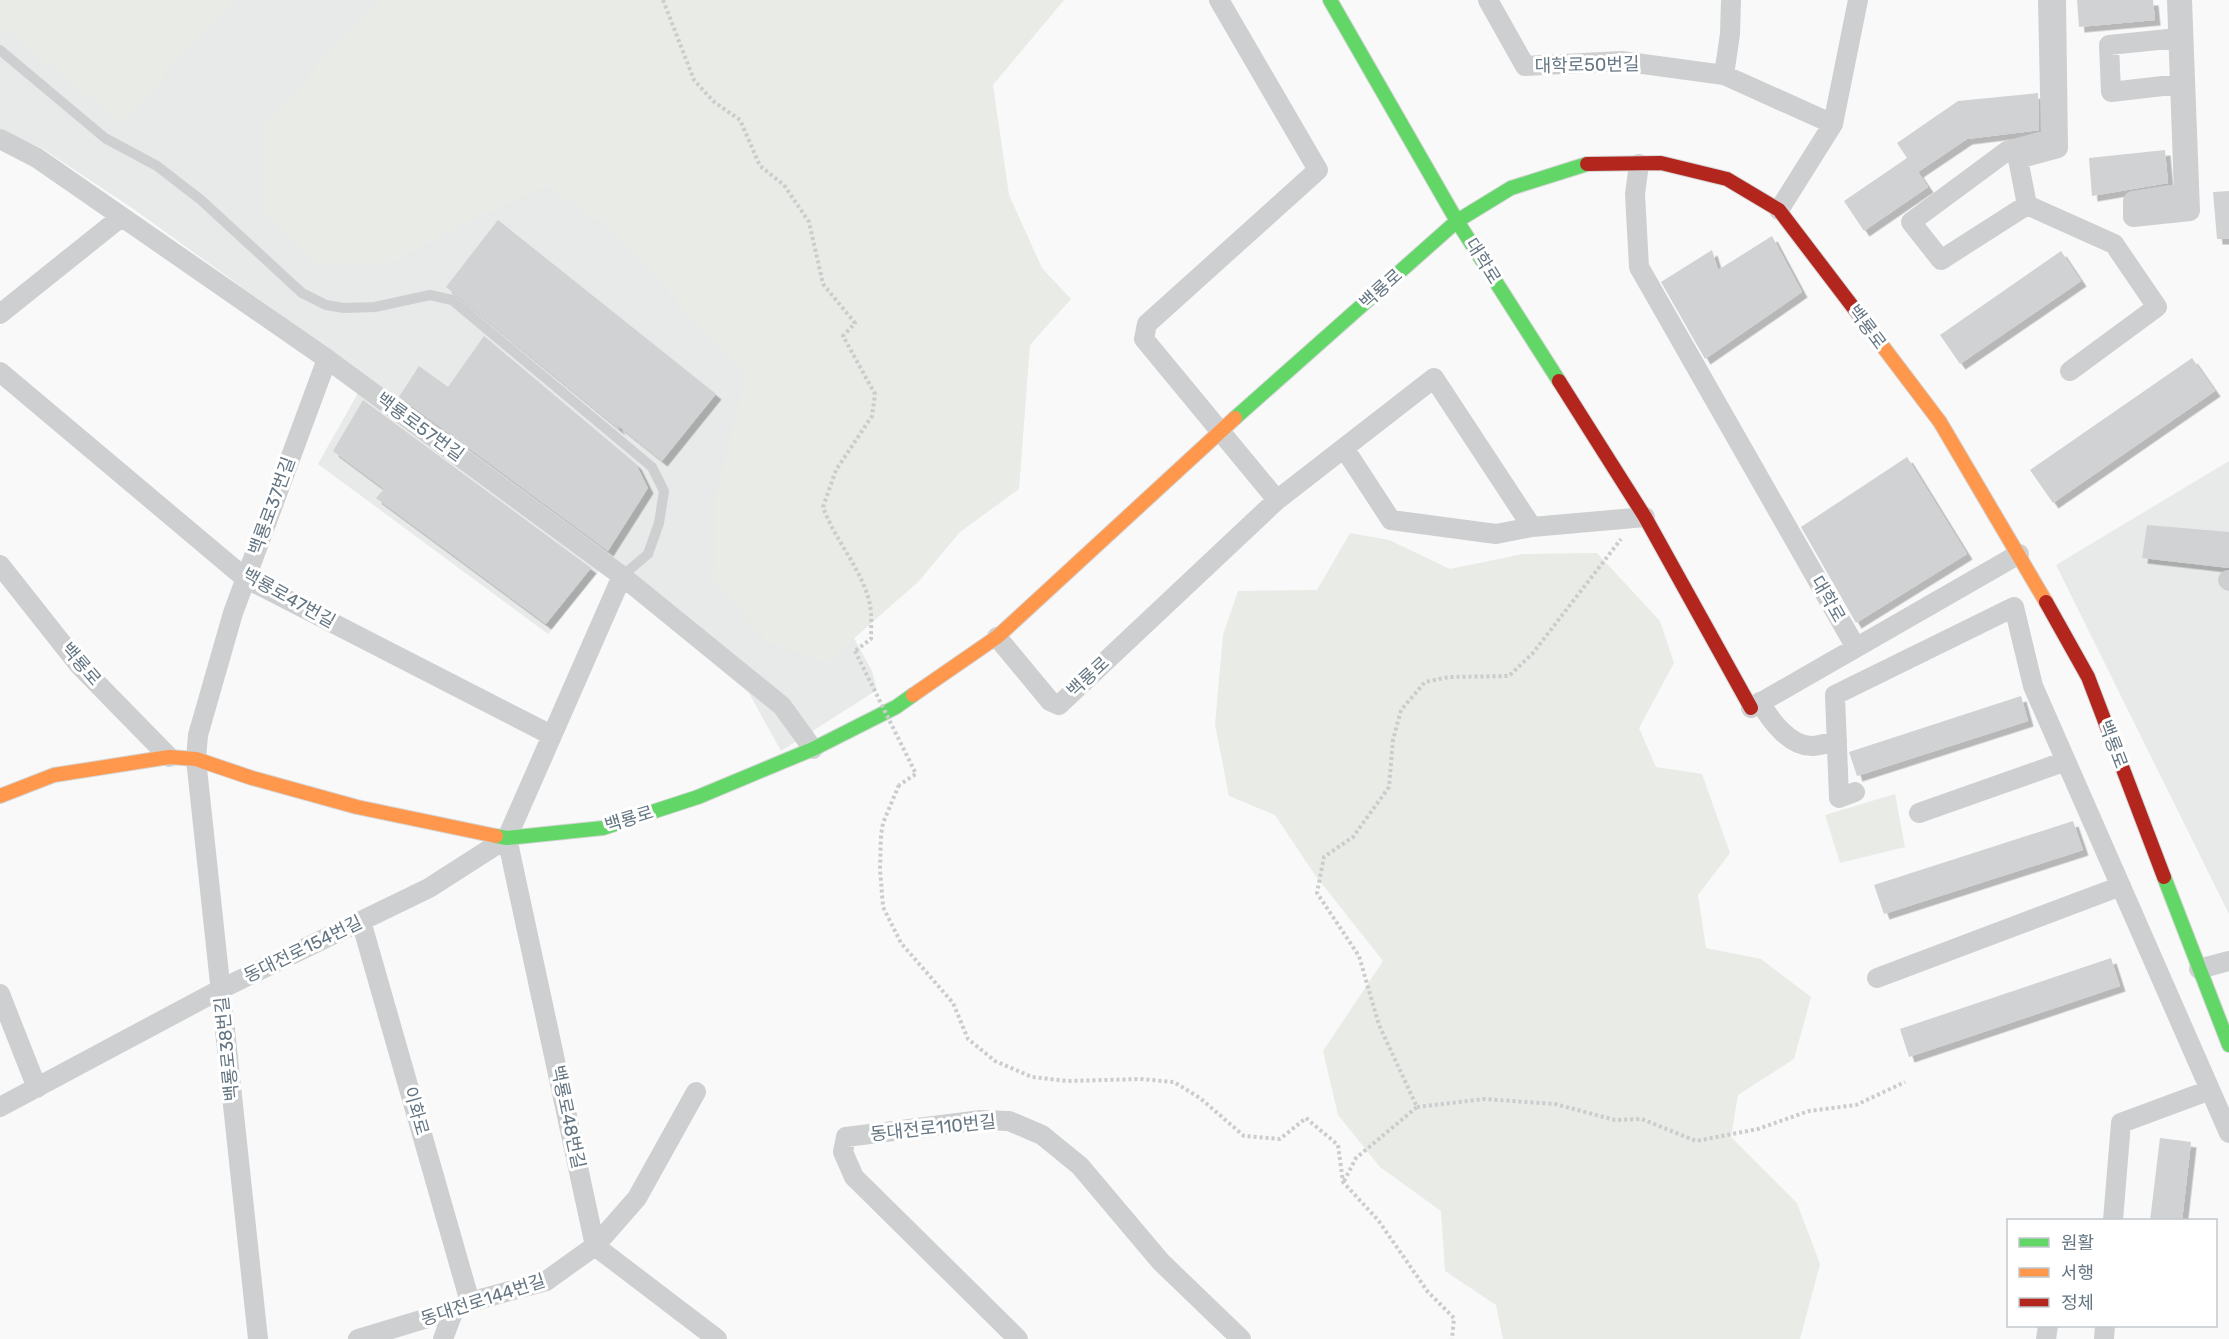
<svg xmlns="http://www.w3.org/2000/svg" width="2229" height="1339" font-family="Rubik,'Noto Sans KR',sans-serif">
  <style>
    .built { fill: #e8e9e9 }
    .green { fill: #e8ebe6 }
    .building { fill: #d0d2d3; filter: url(#shadow) }
    .lines { fill: none; stroke-linecap: round; stroke-linejoin: round }
    .fast-casing { stroke: #d5d6d7; stroke-width: 16 }
    .slow-casing { stroke: #d5d6d7; stroke-width: 16 }
    .jam-casing { stroke: #d5d6d7; stroke-width: 16 }
    .path { stroke: #cbcccd; stroke-width: 4; stroke-dasharray: 3 3; stroke-linecap: butt }
    .lane { stroke: #cecfd0; stroke-width: 10 }
    .street { stroke: #cecfd0; stroke-width: 20 }
    .fast { stroke: #63d668; stroke-width: 14 }
    .slow { stroke: #ff974d; stroke-width: 14 }
    .jam { stroke: #b3261e; stroke-width: 14 }
    .path-bridge { stroke: #cbcccd; stroke-width: 4; stroke-dasharray: 3 3; stroke-linecap: butt }
    .labels { text-anchor: middle; dominant-baseline: central; stroke-width: 6; stroke-linejoin: round; paint-order: stroke }
    .street-label { font-size: 18px; fill: #657683; stroke: #fff }
  </style>
  <defs>
    <filter id="shadow"><feDropShadow dx="5.5" dy="5.5" stdDeviation="0" flood-color="#0004"/></filter>
  </defs>
  <rect width="100%" height="100%" fill="#f9f9f9"/>
  <!-- built -->
  <path class="built" d="M0,0h545l229,365 75,264 23,42 5,19 -96,61 -32,-58 -149,-123 -52,64 -230,-170 49,-87 -235,-169 -89,-59 -43,-20z
    M2229,461v453l-173,-349z"/>
  <!-- green -->
  <path class="green" d="M0,0h233l-111,123 -122,-97z
    M377,0h687l-71,85 16,110 33,73 29,31 -41,46 -11,144 -59,43 -42,50 -92,81 -56,-20 -57,-59 2,-87 30,-121 -130,-143 -68,-47 -83,38 -72,39 -72,2 -58,-58 2,-83z
    M1350,533l39,7 61,29 73,-15 74,-1 63,68 14,42 -35,65 17,39 46,7 28,79 -32,42 8,53 55,11 50,38 -17,62 -56,36 -7,42 66,66 23,61 -20,75h-297l-7,-34 -51,-34 -4,-60 -61,-44 -42,-52 -15,-64 60,-90 -68,-86 -40,-60 -46,-19 -14,-71 8,-90 15,-44 79,-1z
    M1895,794l10,53 -65,16 -15,-48z"/>
  <!-- building -->
  <path class="building" d="M2077,0h76l2,20 -76,7z
    M2038,93l1,37 -72,9 -49,33 10,15 -64,44 -20,-30 63,-43 -10,-15 61,-42z
    M2165,150l3,33 -76,13 -3,-38z
    M2229,191v48h-12l-4,-47z
    M498,220l218,174 -54,67 -46,-37 4,6 -174,-143z
    M1772,236l30,56 -97,67 -44,-77 51,-32 6,20z
    M2061,251l20,30 -121,83 -20,-29z
    M484,336l152,128 12,24 -40,63 -209,-154 20,-31 29,21z
    M2192,358l23,33 -162,112 -23,-33z
    M363,400l228,168 -45,56 -170,-126 8,-9 -51,-38z
    M1907,457l60,97 -111,69 -55,-96z
    M2147,525l82,7v36l-87,-10z
    M2021,696l7,25 -171,55 -8,-24z
    M2073,821l10,29 -199,64 -10,-29z
    M2111,958l9,28 -211,71 -9,-28z
    M2160,1138l31,4 -9,79h-32z"/>
  <g class="lines">
    <defs>
      <path id="fast" d="M1330,0l127,221 102,160
        M1235,418l222,-197 54,-33 76,-24
        M496,836l11,2 96,-10 95,-31 115,-48 83,-42 17,-12
        M2164,877l65,168"/>
      <path id="slow" d="M1859,315l81,107 106,180
        M913,695l84,-58 238,-219
        M0,796l54,-21 115,-18 27,2 56,19 105,29 139,29"/>
      <path id="jam" d="M1587,164l74,-1 66,16 52,31 80,105
        M1559,381l86,136 106,191
        M2046,602l42,75 76,200"/>
    </defs>
    <!-- fast casing -->
    <use href="#fast" class="fast-casing"/>
    <!-- slow casing -->
    <use href="#slow" class="slow-casing"/>
    <!-- jam casing -->
    <use href="#jam" class="jam-casing"/>
    <!-- path -->
    <path class="path" d="M663,0l31,80 19,21 27,19 20,46 24,19 25,37 14,62 32,39 -12,13 32,58 -3,22 -36,54 -13,37c12,34 40,63 47,98 2,11 1,23 1,34l-16,12
      M899,785l-16,38 -2,12 -1,34 3,38 18,36 52,60 15,36 27,22 37,16 35,4 73,-2 34,3 26,16 44,38 36,3 26,-21 32,27 5,37 35,38 50,72 26,26 -2,21
      M1417,1107l67,-8 71,5 60,16 27,-1 54,22 62,-12 51,-18 47,-6 49,-23
      M1344,1181l12,-23 61,-51 -38,-82 -20,-69 -42,-63 7,-36 29,-20 36,-50 4,-47 8,-30 24,-28 24,-5 60,-1 24,-23 88,-114"/>
    <!-- lane -->
    <path class="lane" d="M0,50l105,88 52,28 44,34 101,93 24,12 18,3 31,-1 55,-12 22,5 200,167 12,24 -5,32 -11,31 -26,22"/>
    <!-- street -->
    <path class="street" d="M1219,0l99,170 -171,154 -3,15 133,161
      M1488,0l37,66 96,-5 103,14 109,49
      M2048,0l3,139 -44,12 -96,71 30,38 86,-55 -9,-46 40,-11 -2,-148
      M2177,0l7,193 -51,8v16l57,-6 -8,-211
      M2178,38l-69,7 2,47 69,-8
      M1724,75l6,-41 1,-34
      M0,139l37,19 290,201 295,217 160,130 31,43
      M1639,164l-4,30 4,73 216,379
      M2027,205l87,39 43,63 -87,64
      M1779,210l54,-86 25,-124
      M0,314l120,-96
      M0,372l245,206 306,157
      M1344,448l47,72 105,14 36,-7 113,-10
      M0,565l79,100 90,92
      M2228,580l1,1
      M997,637l53,64 9,4 218,-205 157,-122 98,149
      M1760,702c10,18 30,45 53,44 8,-1 16,-3 24,-5
      M1751,708l268,-154
      M1855,792l-16,6 -4,-103 179,-88 19,79 196,447
      M1919,813l147,-52
      M507,838l88,408 122,93
      M507,838l115,-262
      M361,921l109,381
      M2199,969l30,-8
      M1877,978l244,-92
      M0,994l37,94
      M0,1107l221,-118 208,-101 78,-50
      M2113,1220l8,-97 89,-33
      M258,1339l-62,-580 2,-24 35,-122 94,-254
      M358,1339l96,-29 16,-8 76,-21 49,-35 42,-48 59,-106
      M443,1339l11,-29
      M1018,1339l-164,-162 -11,-25 3,-15 135,-17 28,1 33,14 38,31 81,96 80,77
      M2046,1339l2,-13
      M2104,1339l1,-13"/>
    <!-- fast -->
    <use href="#fast" class="fast"/>
    <!-- slow -->
    <use href="#slow" class="slow"/>
    <!-- jam -->
    <use href="#jam" class="jam"/>
    <!-- path-bridge -->
    <path class="path-bridge" d="M855,651l61,123 -17,11"/>
  </g>
  <g class="labels">
    <!-- street labels -->
    <g class="street-label">
      <text transform="translate(1587 65) rotate(-1)">대학로50번길</text>
      <text transform="translate(1483 261) rotate(58)">대학로</text>
      <text transform="translate(1381 289) rotate(-42)">백룡로</text>
      <text transform="translate(1867 327) rotate(53)">백룡로</text>
      <text transform="translate(420 427) rotate(36)">백룡로57번길</text>
      <text transform="translate(272 506) rotate(-70)">백룡로37번길</text>
      <text transform="translate(289 598) rotate(29)">백룡로47번길</text>
      <text transform="translate(1828 599) rotate(60)">대학로</text>
      <text transform="translate(81 664) rotate(49)">백룡로</text>
      <text transform="translate(1088 677) rotate(-43)">백룡로</text>
      <text transform="translate(2113 744) rotate(69)">백룡로</text>
      <text transform="translate(629 819) rotate(-17)">백룡로</text>
      <text transform="translate(303 949) rotate(-26)">동대전로154번길</text>
      <text transform="translate(227 1049) rotate(-96)">백룡로38번길</text>
      <text transform="translate(416 1111) rotate(74)">이화로</text>
      <text transform="translate(568 1117) rotate(78)">백룡로48번길</text>
      <text transform="translate(933 1128) rotate(-6)">동대전로110번길</text>
      <text transform="translate(483 1300) rotate(-18)">동대전로144번길</text>
    </g>
  </g>
  <!-- legend -->
  <rect x="2007" y="1219" width="210" height="108" fill="#ffffff" stroke="#c1c8cd" stroke-width="1.5"/>
  <rect x="2019" y="1238" width="30" height="9" fill="#63d668" stroke="#c1c8cd" stroke-width="1.5"/>
  <text x="2061" y="1249" font-size="18" fill="#657683">원활</text>
  <rect x="2019" y="1268" width="30" height="9" fill="#ff974d" stroke="#c1c8cd" stroke-width="1.5"/>
  <text x="2061" y="1279" font-size="18" fill="#657683">서행</text>
  <rect x="2019" y="1298" width="30" height="9" fill="#b3261e" stroke="#c1c8cd" stroke-width="1.5"/>
  <text x="2061" y="1309" font-size="18" fill="#657683">정체</text>
</svg>
